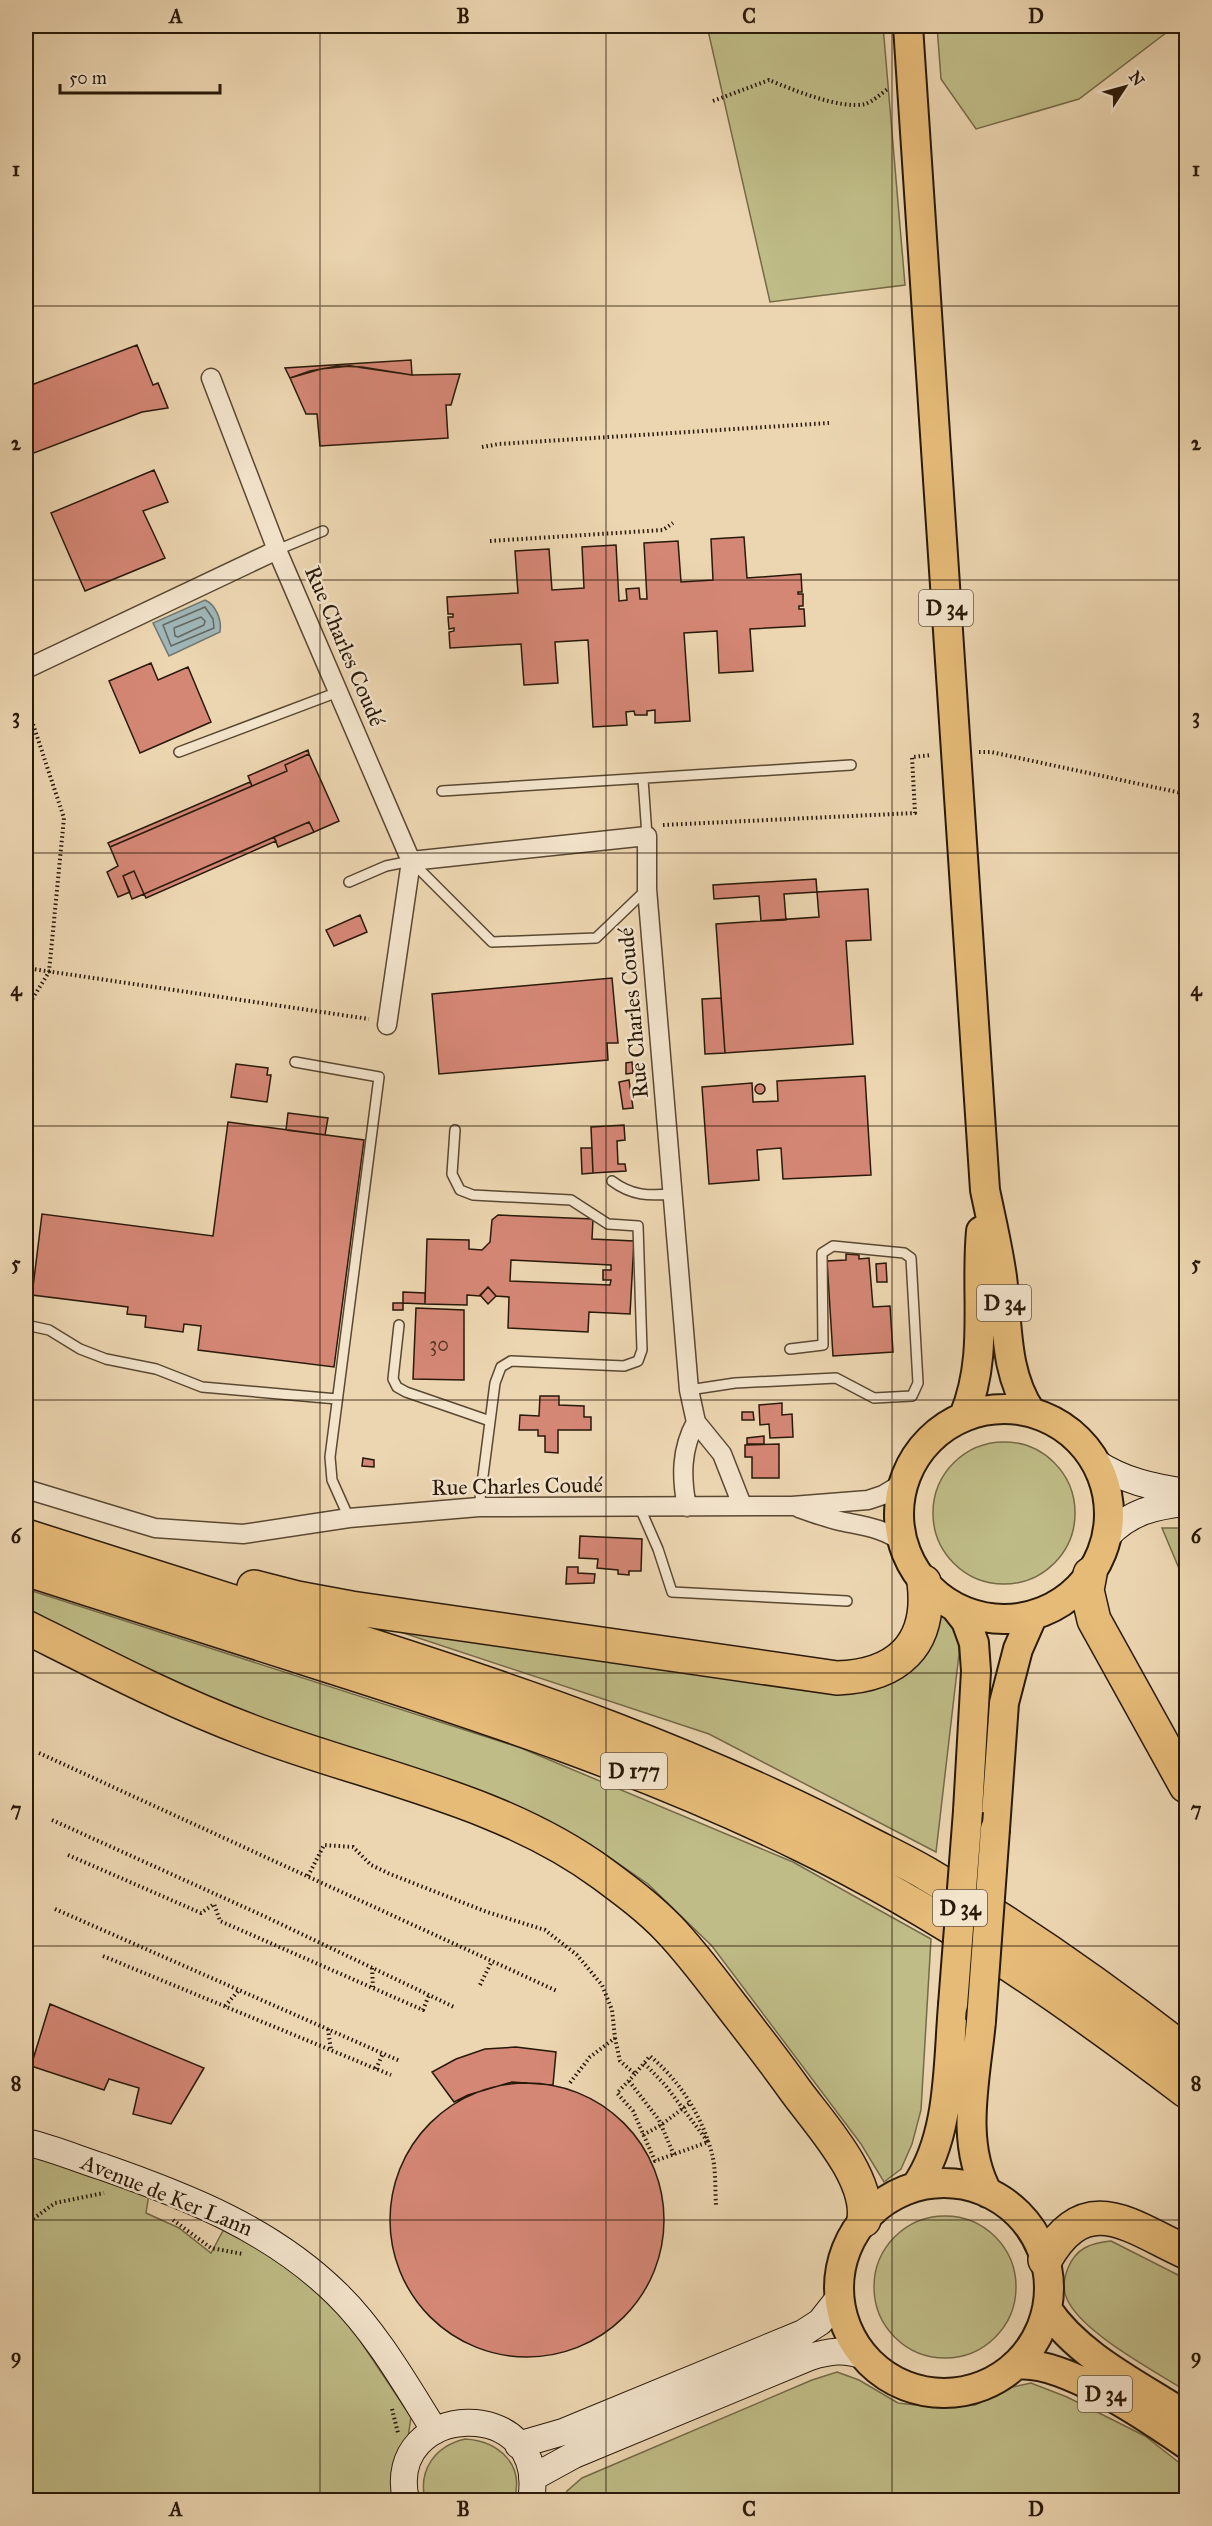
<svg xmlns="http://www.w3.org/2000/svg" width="1212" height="2526" font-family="'IM FELL Great Primer',serif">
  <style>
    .green { fill: #bfbc87; stroke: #746a48; stroke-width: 1.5 }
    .water { fill: #9fb6b8; stroke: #707772; stroke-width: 1.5 }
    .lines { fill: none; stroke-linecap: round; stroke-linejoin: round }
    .shore { stroke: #646860; stroke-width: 1.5 }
    .building { fill: #d58776; stroke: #291908; stroke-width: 1.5; fill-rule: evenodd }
    .lane-casing { stroke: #5a4832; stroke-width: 12 }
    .street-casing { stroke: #5a4832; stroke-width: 21 }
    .secondary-casing { stroke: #291908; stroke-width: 28 }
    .primary-casing { stroke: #291908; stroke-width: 32 }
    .highway-casing { stroke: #291908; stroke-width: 36 }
    .path { stroke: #291908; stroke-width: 4; stroke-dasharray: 1.5 3; stroke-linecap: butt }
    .lane { stroke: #f3e4cc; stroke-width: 9 }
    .street { stroke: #f3e4cc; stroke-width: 18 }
    .secondary { stroke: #f3e4cc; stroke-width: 26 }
    .primary { stroke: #e6bb78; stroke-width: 28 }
    .highway { stroke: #e6bb78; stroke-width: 33 }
    .primary-bridge-casing { stroke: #291908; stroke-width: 32; stroke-linecap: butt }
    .primary-bridge { stroke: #e6bb78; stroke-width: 28 }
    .grid { fill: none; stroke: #291908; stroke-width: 1.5; stroke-opacity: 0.55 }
    .labels { text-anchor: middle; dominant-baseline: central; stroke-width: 5; stroke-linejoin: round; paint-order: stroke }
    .number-label { font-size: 20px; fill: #543424 }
    .shield { fill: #f3e4cc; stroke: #665643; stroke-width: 1.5 }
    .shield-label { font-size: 21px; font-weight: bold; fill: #291908 }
    .street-label { font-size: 22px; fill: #291908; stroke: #f3e4cc }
    .neatline { fill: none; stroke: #291908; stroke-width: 2 }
    .grid-label { font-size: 20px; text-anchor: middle; font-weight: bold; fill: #291908 }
  </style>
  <rect width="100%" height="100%" fill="#ecd6b1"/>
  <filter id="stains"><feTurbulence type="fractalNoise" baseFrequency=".00333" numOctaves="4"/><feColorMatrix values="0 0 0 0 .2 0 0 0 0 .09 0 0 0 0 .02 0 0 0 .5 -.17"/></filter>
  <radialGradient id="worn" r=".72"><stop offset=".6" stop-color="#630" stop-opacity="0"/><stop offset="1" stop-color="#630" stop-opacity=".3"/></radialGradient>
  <!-- green -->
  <path class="green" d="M707,26h176l22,259 -135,17z
    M937,26h238l-96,73 -103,30 -35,-50z
    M933 1513a71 71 0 1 1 142 0a71 71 0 1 1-142 0Z
    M1162,1528h24v57z
    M26,1589l495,159 272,114 138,77 -10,171 -9,34 -11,25 -17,13 -23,-38 -149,-198 -64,-62 -48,-33 -67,-35 -277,-96 -230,-106z
    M938,1603l20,32 1,19 -23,198 -227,-118 -366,-121 515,76z
    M26,2151l123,43 -3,19 33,15 32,25 14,-26 82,53 36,35 68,102 -12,83h-373z
    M874 2287a71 71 0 1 1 142 0a71 71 0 1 1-142 0Z
    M1111,2241l75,38v112c-31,-20 -104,-58 -119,-92 -5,-10 -3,-21 1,-31 8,-20 23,-25 43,-27z
    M837,2372l22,8 39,23 44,5 33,-3 33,-17 23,-5 36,14 78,39 41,32v32h-624l5,-9 15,-13 230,-98z
    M465,2439c34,2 60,26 49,61h-89c-7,-30 10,-54 40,-61z"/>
  <!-- water -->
  <path class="water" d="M205,600c11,5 17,20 15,32l-51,24 -16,-33z"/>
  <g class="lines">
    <!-- shore -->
    <path class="shore" d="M205,607l8,12 1,9 -43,18 -8,-21z
      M201,617l4,4 -1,4 -26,12 -3,-1 -1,-8z"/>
  </g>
  <!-- building -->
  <path class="building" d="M137,345l16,40 5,-2 10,25 -26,4 -116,44v-69z
    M411,360l1,15 -50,-8 -24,-1 -28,5 -20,7 -5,-10z
    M350,366l62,9 48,-1 -9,31h-5l2,33 -128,8 -3,-32h-11l-16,-36 31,-9z
    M154,470l14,32 -25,9 22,47 -80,33 -34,-78z
    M744,537l3,41 54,-4 1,18h-4v2h5v12h-4v3h5l1,17 -55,3 3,42 -34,2 -2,-42 -33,2 6,88 -35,2v-13l-8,1v4h-12l-1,-4 -8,1 1,13 -34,2 -5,-87 -33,2 3,41 -34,2 -3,-41 -71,4 -1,-16 5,-1v-3l-5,1 -1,-12h5v-3h-5l-1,-17 71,-4 -3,-42 34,-2 3,41 32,-2 -2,-41 34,-2 3,56 8,-1 -1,-11 13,-1 1,11h7l-3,-56 34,-2 3,41 32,-2 -2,-41z
    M151,663l7,17 30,-13 23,55 -71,31 -31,-72z
    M308,750l1,4 -24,11 2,6 -35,15 -4,-10z
    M309,754l30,67 -25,11 -5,-10 -165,72 -10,-23 -11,5 7,16 -12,5 -11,-25 11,-6 -8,-19 177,-76 -2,-6z
    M250,782l2,4 -142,61 -2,-4z
    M309,822l5,10 -36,15 -4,-10z
    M274,837l2,4 -130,57 -2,-4z
    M134,871l10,23 -12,5 -9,-23z
    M816,879l1,13 -33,2 2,26 -25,1 -2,-25 -45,3 -1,-14z
    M868,889l3,51 -25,1 7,103 -128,9 -9,-129 103,-7 -2,-25z
    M360,915l7,17 -33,14 -8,-16z
    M612,978l6,65h-11l1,17 -169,14 -7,-80z
    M721,998l4,55 -20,1 -3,-55z
    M632,1062l1,11 -7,1v-11z
    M236,1064l32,4 -1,7h4l-4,27 -36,-5z
    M865,1076l6,99 -88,4 -2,-31 -24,2 2,30 -50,4 -7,-97 50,-4 1,19 25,-1 -1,-20z
    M629,1080l4,28 -10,1 -4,-27z
    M755 1089a5 5 0 1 1 10 0a5 5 0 1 1-10 0Z
    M288,1113l40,5 -3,17 -39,-5z
    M228,1122l136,18 -30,227 -136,-17 3,-24 -17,-2 -1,8 -38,-5 1,-11 -19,-2 1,-7 -96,-12 10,-81 171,22z
    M624,1125l1,15 -8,1 1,23h7l1,7 -33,2 -2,-46z
    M581,1148h11l1,25 -11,1z
    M498,1215l95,4 -1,20 42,2 -4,73 -41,-2 -1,20 -80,-4 1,-31 -13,-1 -8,-9 -8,9 -13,-1v10l-42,-1 2,-65 42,1v9l13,1 8,-8 2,-22zM511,1260l100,5v5h-8v10h8l-1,5 -100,-4z
    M846,1254l13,1v4l10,-1 4,49 17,-1 3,46 -60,4 -6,-95 19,-1z
    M886,1263l1,19h-10l-1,-18z
    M488,1287l8,9 -8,8 -8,-9z
    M403,1292l22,1v11l-22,-1z
    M393,1303h10v7h-10z
    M416,1308l48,2v70l-51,-1z
    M540,1396h19v9l25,1v11h7v13h-33v23l-13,-1v-16h-7v-6h-19l1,-15 19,1z
    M782,1403v12l10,-1 1,23 -23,1 -1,-14 -9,1 -1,-20z
    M742,1412h11l1,8h-12z
    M764,1436v8h-17v-6z
    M779,1444v34h-27v-21h-7v-12z
    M363,1458l11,2v7l-12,-1z
    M580,1536l62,3 -1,32h-12v4l-11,-1v-4l-21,-2 1,-9 -19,-1z
    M567,1567h11v6l17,1 -1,9 -28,1z
    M50,2004l154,64 -33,56 -38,-10 6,-26 -30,-9 -5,11 -73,-24z
    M516,2047l40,5 -3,33 -41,-3 -44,13 -14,7 -22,-30 24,-13 29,-10z
    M390 2220a137 137 0 1 1 274 0a137 137 0 1 1-274 0Z"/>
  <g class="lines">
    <defs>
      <path id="lane" d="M277,550l46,-19
        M179,752l159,-60
        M643,779l4,57
        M442,791l409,-26
        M349,882l37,-16 25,-5 81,81 104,-4 51,-49
        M295,1062l84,15 -49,380 2,23 17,38
        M455,1130l-3,44 8,16 13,5 98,5 37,24 30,2 4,124 -4,11 -14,5 -113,-5 -10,6 -6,16 -16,124
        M612,1181c20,15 37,15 60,13
        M26,1325l23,5 31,19 26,10 50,10 46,18 135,12
        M399,1325l-6,54 4,8 9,5 84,29
        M689,1390l46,-7 101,-5 38,20 38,-2 6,-13 -7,-125 -7,-5 -71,-7 -11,7 1,92 -33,4
        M640,1508l18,41 14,43 175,9"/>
      <path id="street" d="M211,378l66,172 134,311 -24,164
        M26,669l251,-119
        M411,861l236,-25v53l42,501 7,32 26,32 20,51
        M26,1489l129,39 88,6 106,-16 130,-11 313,-1 76,-6 15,-5 20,-12
        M687,1507c-6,-30 -6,-58 9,-85
        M799,1508c14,5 28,10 41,13 23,5 44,7 63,22"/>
      <path id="secondary" d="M1095,1462c29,19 57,25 91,30
        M1107,1536c23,-24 47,-30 79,-33
        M26,2142c26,6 52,17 77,25 86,30 169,63 234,127 39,38 69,91 98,137
        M518,2445l45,-13 240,-99 17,-11 19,-24
        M532,2478l42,-23 236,-98c20,-6 34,-8 54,-1
        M406,2500c-23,-99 144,-107 125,0"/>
      <path id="primary" d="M908,26l77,1164c6,29 13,58 17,87 6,47 2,95 29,135
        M899 1514a105 105 0 1 1 210 0a105 105 0 1 1-210 0Z
        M964,1416c25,-60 11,-122 17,-185
        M955,1607l11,14 8,22 2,28 -8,140
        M995,1829l9,-126 14,-54 15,-34
        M981,2021c-5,56 -22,121 7,172
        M839 2288a105 105 0 1 1 210 0a105 105 0 1 1-210 0Z
        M916,2186c35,-50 32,-123 37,-181
        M1047,2309c32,48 92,76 139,107
        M1015,2365c46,-7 133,53 171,79"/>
      <path id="highway" d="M26,1536c106,33 212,68 318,101 178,56 354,117 520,204 21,11 43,21 63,33 90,53 177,114 259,178
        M26,1569c98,31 196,63 294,94 164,52 327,106 482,182 138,67 263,154 384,246
        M1090,1574l-3,16 7,30 92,166
        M254,1587l43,11 54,10 486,70c60,-2 95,-33 87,-96
        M26,1627c74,37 147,75 224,104 117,45 250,67 353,143 23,17 46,34 66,55 21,22 39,46 58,71 23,30 46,59 68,90 24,33 75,87 69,130
        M1045,2260c41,-73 86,-33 141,-8"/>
    </defs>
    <!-- lane casing -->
    <use href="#lane" class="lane-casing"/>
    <!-- street casing -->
    <use href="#street" class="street-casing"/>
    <!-- secondary casing -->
    <use href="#secondary" class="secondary-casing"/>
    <!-- primary casing -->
    <use href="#primary" class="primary-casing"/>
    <!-- highway casing -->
    <use href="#highway" class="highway-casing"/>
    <!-- path -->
    <path class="path" d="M713,101l56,-21c22,9 72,30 96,24 7,-2 17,-11 24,-16
      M482,447l17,-3 330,-21
      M490,541l173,-11 10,-7
      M26,703l38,115 -15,154 -23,37
      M979,752h12l195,42
      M663,825l252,-12 -3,-56 20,-2
      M26,968l343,51
      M39,1753l518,238
      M52,1820l214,97 188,90
      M68,1855l133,58 13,-9 6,17 203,89 6,-15
      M308,1876l16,-31 29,2 18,18 19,9 97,38 58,18 32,25 25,30 10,25 3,28 -25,19 -21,27
      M55,1909l345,152
      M103,1956l288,119
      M372,1968l1,19
      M480,1985l12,-24
      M225,2006l15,-17
      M328,2029l3,21
      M615,2038l5,23 15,13 15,-18c30,25 52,60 62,98 4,15 3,35 4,51
      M376,2069l7,-16
      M635,2074l-18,19 16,18 22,50 53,-19 -42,-56 -22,-23
      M629,2081l30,39 15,35
      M643,2135l18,-10 29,-22
      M173,2220l38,28 32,6
      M26,2224l29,-21 49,-10
      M392,2409l6,24"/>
    <!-- lane -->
    <use href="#lane" class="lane"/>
    <!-- street -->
    <use href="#street" class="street"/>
    <!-- secondary -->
    <use href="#secondary" class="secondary"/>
    <!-- primary -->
    <use href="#primary" class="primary"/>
    <!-- highway -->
    <use href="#highway" class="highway"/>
    <defs>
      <path id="primary-bridge" d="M953,2005l15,-194
        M981,2021l14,-192"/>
    </defs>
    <!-- primary-bridge casing -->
    <use href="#primary-bridge" class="primary-bridge-casing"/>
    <!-- primary-bridge -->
    <use href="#primary-bridge" class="primary-bridge"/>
  </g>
  <!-- grid -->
  <path class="grid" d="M320,26v2474M606,26v2474M892,26v2474M26,306h1160M26,580h1160M26,853h1160M26,1126h1160M26,1400h1160M26,1673h1160M26,1946h1160M26,2220h1160"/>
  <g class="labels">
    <!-- number labels -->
    <g class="number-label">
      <text x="439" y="1344">30</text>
    </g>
    <!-- shield labels -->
    <g class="shield">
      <rect x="919" y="590" width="54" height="36" rx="4.5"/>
      <rect x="977" y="1285" width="54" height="36" rx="4.5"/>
      <rect x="601" y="1753" width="66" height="36" rx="4.5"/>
      <rect x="933" y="1890" width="54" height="36" rx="4.5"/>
      <rect x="1078" y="2376" width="54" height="36" rx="4.5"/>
    </g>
    <g class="shield-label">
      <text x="946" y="608">D 34</text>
      <text x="1004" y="1303">D 34</text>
      <text x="634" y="1771">D 177</text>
      <text x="960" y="1908">D 34</text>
      <text x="1105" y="2394">D 34</text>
    </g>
    <!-- street labels -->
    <g class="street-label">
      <text transform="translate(345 646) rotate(67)">Rue Charles Coudé</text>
      <text transform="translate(633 1013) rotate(-95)">Rue Charles Coudé</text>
      <text transform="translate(517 1486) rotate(-1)">Rue Charles Coudé</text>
      <text transform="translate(167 2195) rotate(22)">Avenue de Ker Lann</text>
    </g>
  </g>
  <!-- margin -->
  <rect width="1212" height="2526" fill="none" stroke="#ecd6b1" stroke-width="66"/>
  <!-- north arrow -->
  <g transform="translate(1125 87) rotate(54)" stroke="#f3e4cc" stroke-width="4.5" paint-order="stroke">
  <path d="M0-4.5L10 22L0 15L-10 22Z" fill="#291908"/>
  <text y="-9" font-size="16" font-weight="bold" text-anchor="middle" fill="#291908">N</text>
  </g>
  <!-- scale -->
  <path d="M60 84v9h160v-9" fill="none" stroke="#291908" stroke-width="3"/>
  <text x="69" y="84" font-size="18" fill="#291908" stroke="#f3e4cc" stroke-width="4.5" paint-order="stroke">50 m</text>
  <rect x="33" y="33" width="1146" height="2460" class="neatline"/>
  <g class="grid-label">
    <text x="176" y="23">A</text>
    <text x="463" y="23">B</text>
    <text x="749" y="23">C</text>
    <text x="1036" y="23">D</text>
    <text x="16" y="176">1</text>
    <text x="1196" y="176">1</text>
    <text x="16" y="450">2</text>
    <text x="1196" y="450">2</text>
    <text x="16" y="723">3</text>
    <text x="1196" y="723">3</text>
    <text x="16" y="996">4</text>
    <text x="1196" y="996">4</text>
    <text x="16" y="1270">5</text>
    <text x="1196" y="1270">5</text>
    <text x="16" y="1543">6</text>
    <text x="1196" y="1543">6</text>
    <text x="16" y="1816">7</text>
    <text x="1196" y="1816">7</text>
    <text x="16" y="2090">8</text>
    <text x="1196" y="2090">8</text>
    <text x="16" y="2363">9</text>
    <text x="1196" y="2363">9</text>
    <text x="176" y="2516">A</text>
    <text x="463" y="2516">B</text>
    <text x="749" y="2516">C</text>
    <text x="1036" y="2516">D</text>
  </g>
  <rect width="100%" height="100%" filter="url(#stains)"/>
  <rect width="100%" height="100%" fill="url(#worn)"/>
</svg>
